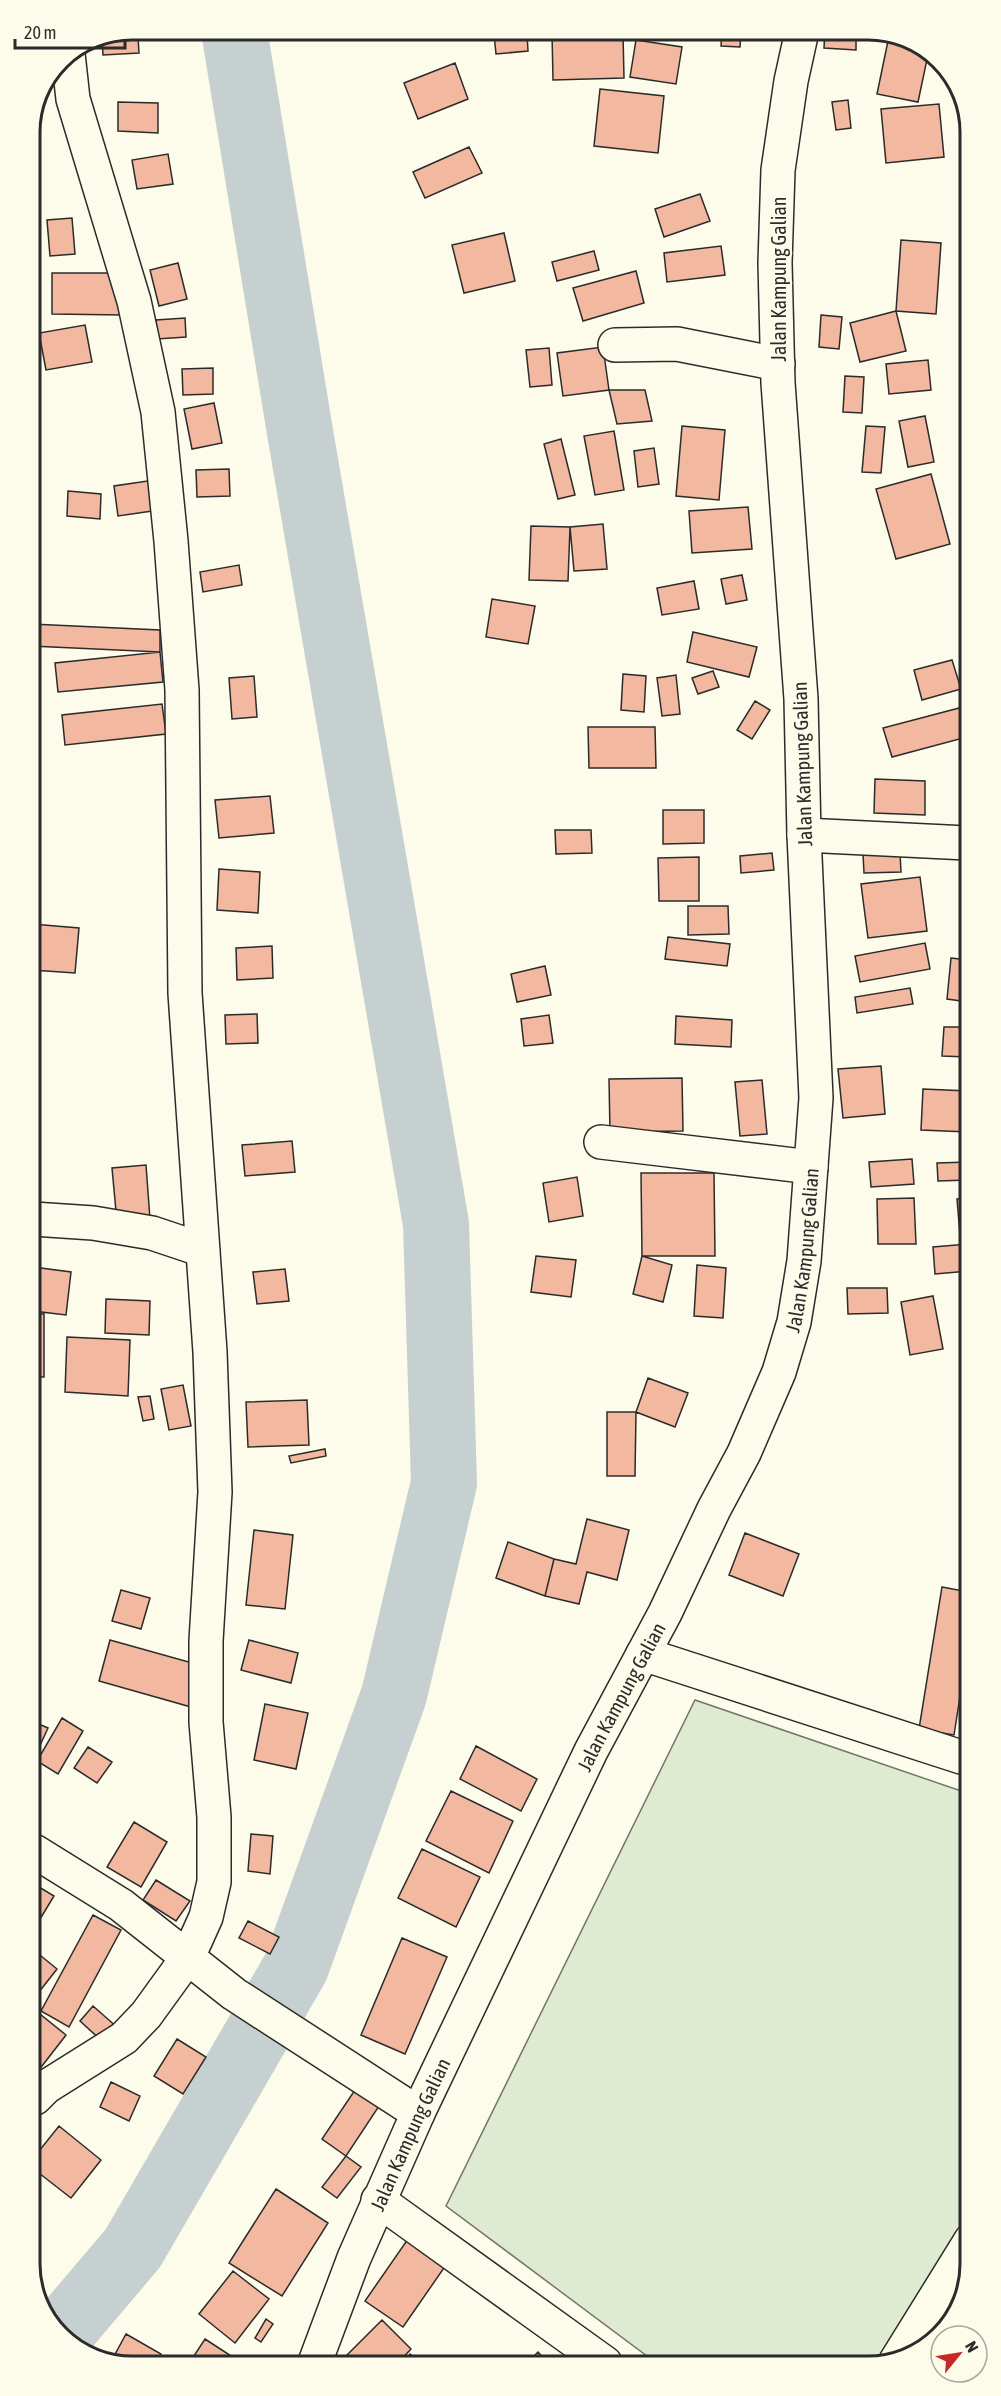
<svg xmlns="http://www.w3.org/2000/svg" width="1001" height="2396" font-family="'Asap Condensed',sans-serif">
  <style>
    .green { fill: #deebd1; stroke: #74746e; stroke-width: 1.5 }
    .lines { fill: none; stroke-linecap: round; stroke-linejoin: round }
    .river { stroke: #c7d0d0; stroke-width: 66 }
    .building { fill: #f2b8a0; stroke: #2b2b2b; stroke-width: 1.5 }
    .minor-casing { stroke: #2b2b2b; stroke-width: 36 }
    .major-casing { stroke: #2b2b2b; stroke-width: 36 }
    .minor { stroke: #fdfbea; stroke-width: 33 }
    .major { stroke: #fdfbea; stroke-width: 33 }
    .labels { text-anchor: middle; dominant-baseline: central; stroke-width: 4.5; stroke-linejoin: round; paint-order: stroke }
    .street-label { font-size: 20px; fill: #2b2b2b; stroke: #fdfbea }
    .rim { fill: none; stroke: #2b2b2b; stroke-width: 3 }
  </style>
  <rect width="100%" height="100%" fill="#fdfbea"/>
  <!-- green -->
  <path class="green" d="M695,1700l275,94 1,422 -84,145 -232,1 -209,-156z"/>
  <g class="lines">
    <!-- river -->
    <path class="river" d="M61,2333l72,-85 163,-281 98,-272 50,-212 -8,-259 -136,-792 -65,-396"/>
  </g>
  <!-- building -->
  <path class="building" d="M856,30v20l-32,-2 1,-17z
    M722,32h19l-1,15 -19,-1z
    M552,33h71l1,45 -71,2z
    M494,34h33l1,17 -32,3z
    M889,36l40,14 -11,52 -41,-8z
    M138,37l1,16 -36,2 -1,-17z
    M636,40l46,7 -6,37 -46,-7z
    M455,63l13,36 -50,20 -14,-36z
    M600,89l64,7 -6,57 -64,-7z
    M848,100l3,28 -15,2 -4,-28z
    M118,102l40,1v30l-40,-2z
    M939,104l5,53 -58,6 -5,-54z
    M35,116l1,54h-6v-44z
    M469,147l13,26 -57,25 -12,-26z
    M168,154l5,30 -36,5 -5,-29z
    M700,194l10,27 -46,16 -9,-28z
    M72,218l3,36 -25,2 -3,-36z
    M504,233l11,48 -51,12 -12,-48z
    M901,240l40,3 -5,71 -40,-3z
    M721,246l4,29 -58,7 -3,-29z
    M594,251l5,19 -42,11 -5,-19z
    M178,263l9,36 -28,7 -9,-36z
    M636,271l8,32 -61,18 -10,-33z
    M52,273h72v42l-72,-1z
    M896,311l10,40 -46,11 -10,-39z
    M821,315l21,2 -3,32 -20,-2z
    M185,318l1,19 -29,2 -1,-19z
    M85,325l7,37 -46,8 -7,-37z
    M603,347l6,43 -46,6 -6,-43z
    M549,348l3,37 -22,2 -4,-37z
    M928,360l3,30 -42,4 -3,-30z
    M213,368v26l-30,1 -1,-26z
    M845,376l19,1 -2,36 -19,-1z
    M609,390h36l7,31 -35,3z
    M214,403l8,40 -30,6 -8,-40z
    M925,416l9,46 -26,5 -9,-46z
    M682,426l43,4 -6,70 -43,-4z
    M866,426l19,1 -4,46 -19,-1z
    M614,431l10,59 -29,5 -11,-59z
    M561,439l14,56 -17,4 -14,-55z
    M654,448l5,36 -21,3 -4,-36z
    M229,469l1,27 -33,1 -1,-27z
    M931,474l19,70 -54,15 -20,-70z
    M161,479l5,30 -48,7 -4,-30z
    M68,491l33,3 -1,25 -33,-3z
    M748,507l4,42 -60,4 -3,-42z
    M603,524l4,45 -33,2 -4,-44z
    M531,526l39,1 -2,54 -39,-1z
    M239,565l3,20 -39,7 -3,-20z
    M742,575l5,25 -21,4 -5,-25z
    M694,581l5,28 -37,6 -5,-27z
    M492,599l43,7 -7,38 -42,-7z
    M31,624l129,6v22l-129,-6z
    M693,632l64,15 -8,30 -62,-15z
    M160,652l3,30 -105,10 -3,-29z
    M952,660l9,29 -39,11 -8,-30z
    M713,671l6,16 -21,7 -6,-16z
    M623,674l23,2 -2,36 -23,-2z
    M676,675l4,39 -18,2 -5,-38z
    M254,676l3,41 -25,2 -3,-41z
    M755,701l15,9 -18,29 -15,-9z
    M162,704l4,30 -101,11 -3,-30z
    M963,707l4,17v13l-75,20 -9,-29z
    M588,727h67l1,41h-67z
    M875,779l50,2v34l-51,-2z
    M270,796l4,37 -55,5 -4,-38z
    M663,810h41v33l-41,1z
    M555,830h36l1,23 -36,1z
    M900,852l1,20 -37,1 -1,-19z
    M772,853l2,17 -33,3 -1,-17z
    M699,857v44h-40l-1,-43z
    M219,869l41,3 -2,41 -41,-3z
    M920,877l7,54 -59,7 -7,-54z
    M688,906h40l1,28 -41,1z
    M32,924l47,4 -4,45 -43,-3z
    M668,937l62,7 -3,22 -62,-7z
    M925,943l5,26 -70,13 -5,-26z
    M272,946l1,32 -36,2 -1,-32z
    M951,958l17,2v42l-21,-3z
    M545,966l6,29 -34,7 -6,-28z
    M910,988l3,16 -56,9 -2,-16z
    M257,1014l1,29 -32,1 -1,-29z
    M549,1015l4,28 -29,3 -3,-27z
    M676,1016l56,4 -1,27 -56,-3z
    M944,1027h24l-1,30 -25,-1z
    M881,1066l4,48 -42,4 -5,-49z
    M682,1078l1,53 -73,1 -1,-53z
    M762,1080l5,54 -27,2 -5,-54z
    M923,1089l45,2v41l-47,-2z
    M292,1141l3,31 -50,4 -3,-31z
    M912,1159l2,25 -43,3 -2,-25z
    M968,1162v18l-30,1 -1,-18z
    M146,1165l4,54 -33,3 -5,-54z
    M641,1173h73l1,83h-73z
    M577,1177l6,39 -34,6 -6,-39z
    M914,1198l2,46h-38l-1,-45z
    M968,1198v37h-8l-3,-36z
    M968,1244l1,27 -34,3 -2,-27z
    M536,1256l40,4 -5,37 -40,-5z
    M642,1256l30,9 -9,37 -30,-8z
    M697,1265l29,3 -3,50 -29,-2z
    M33,1267l38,5 -5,43 -33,-4z
    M285,1269l4,32 -32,3 -4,-32z
    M847,1288h40l1,25 -40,1z
    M933,1296l10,53 -33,6 -9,-53z
    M106,1299l44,2 -1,34 -44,-2z
    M33,1314h11v63h-11z
    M67,1337l63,3 -2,56 -63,-4z
    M648,1378l40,15 -13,34 -39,-15z
    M183,1385l8,41 -22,4 -8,-41z
    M150,1396l4,23 -11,2 -5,-24z
    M307,1400l2,45 -61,2 -2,-45z
    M607,1412h29l-1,64h-28z
    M325,1449l1,7 -35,7 -2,-7z
    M587,1519l42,11 -12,50 -30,-8 -8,32 -34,-8 9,-37 22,5z
    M254,1530l39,5 -8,74 -39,-4z
    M745,1533l54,21 -16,42 -54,-21z
    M508,1542l46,17 -9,37 -49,-18z
    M942,1587l27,5v47l-15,96 -35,-6z
    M121,1590l29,8 -9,31 -29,-8z
    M110,1640l93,26 -12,41 -92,-26z
    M249,1640l49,13 -7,30 -50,-13z
    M265,1704l43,9 -12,56 -42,-9z
    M62,1718l21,13 -25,43 -21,-13z
    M34,1722l14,6 -11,24 -3,-1z
    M476,1746l61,33 -16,32 -61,-32z
    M88,1747l24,15 -15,21 -23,-15z
    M451,1791l62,30 -24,52 -63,-32z
    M134,1822l33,20 -26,45 -34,-20z
    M251,1834l22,2 -3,38 -22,-3z
    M422,1849l58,28 -24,50 -58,-29z
    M156,1880l34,21 -14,20 -33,-21z
    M34,1884l20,12 -20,33z
    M93,1915l28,15 -52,97 -28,-16z
    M248,1921l31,16 -9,17 -31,-16z
    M402,1938l45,19 -42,97 -44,-19z
    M35,1951l22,18 -22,28z
    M93,2006l25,22 -14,15 -24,-22z
    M35,2010l31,25 -31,40z
    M177,2039l29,18 -23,37 -29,-18z
    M361,2081l24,16 -39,59 -24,-17z
    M111,2082l29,14 -11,25 -29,-14z
    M59,2126l42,34 -30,38 -36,-28v-14z
    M346,2156l15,11 -24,31 -15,-11z
    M276,2189l52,34 -46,73 -53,-33z
    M408,2239l38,26 -43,62 -38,-26z
    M233,2271l36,28 -34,44 -36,-29z
    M266,2319l7,5 -12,18 -6,-4z
    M382,2320l29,29 -14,15h-59z
    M126,2334l35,20 -7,12h-28l-13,-8z
    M205,2339l40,26h-57z
    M538,2352l10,11h-21z
    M410,2354l14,10h-20z"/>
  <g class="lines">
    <defs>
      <path id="minor" d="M615,345l62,-1 101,20
        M804,835l163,8
        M601,1142l210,25
        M33,1219l60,4 59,10 51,17
        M643,1654l318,103
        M34,1851l87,54 113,89 184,119
        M35,2098l11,-11 78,-49 22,-23 42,-58 18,-40 8,-35v-65l-8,-95v-81l9,-149 -5,-140 -25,-359 -3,-303 -11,-149 -13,-129 -24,-111 -61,-202 -5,-45
        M378,2200l227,163
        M896,2361l75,-121"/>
      <g id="major">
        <path id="s1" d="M314,2365l40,-107 64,-145 173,-362 74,-138 49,-104 30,-56 35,-81 15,-50 10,-61 12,-163 -12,-263 -3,-136 -23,-316 -3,-120 3,-93 13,-89 11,-50"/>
      </g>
    </defs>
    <!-- minor casing -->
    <use href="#minor" class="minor-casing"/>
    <!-- major casing -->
    <use href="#major" class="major-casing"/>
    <!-- minor -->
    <use href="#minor" class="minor"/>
    <!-- major -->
    <use href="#major" class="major"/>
  </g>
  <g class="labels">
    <!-- street labels -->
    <g class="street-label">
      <text transform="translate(778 279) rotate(-90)">Jalan Kampung Galian</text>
      <text transform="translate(802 764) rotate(-92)">Jalan Kampung Galian</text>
      <text stroke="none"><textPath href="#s1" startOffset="1222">Jalan Kampung Galian</textPath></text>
      <text stroke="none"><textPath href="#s1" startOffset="736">Jalan Kampung Galian</textPath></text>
      <text stroke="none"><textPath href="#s1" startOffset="250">Jalan Kampung Galian</textPath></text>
    </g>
  </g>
  <!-- crop -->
  <path d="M0 0H1001V2396H0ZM132 40H868A92 92 0 0 1 960 132V2264A92 92 0 0 1 868 2356H132A92 92 0 0 1 40 2264V132A92 92 0 0 1 132 40Z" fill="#fdfbea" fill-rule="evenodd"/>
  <path class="rim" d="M132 40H868A92 92 0 0 1 960 132V2264A92 92 0 0 1 868 2356H132A92 92 0 0 1 40 2264V132A92 92 0 0 1 132 40Z"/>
  <!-- north arrow -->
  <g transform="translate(959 2354) rotate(60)"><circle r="28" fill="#fdfbea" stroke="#a9a89e" stroke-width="1.5"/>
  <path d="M0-4.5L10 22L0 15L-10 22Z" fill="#c62828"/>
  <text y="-9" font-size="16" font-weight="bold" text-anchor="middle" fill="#2b2b2b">N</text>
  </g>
  <!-- scale -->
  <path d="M15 39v9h110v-9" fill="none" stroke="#2b2b2b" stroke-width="3"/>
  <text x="24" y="39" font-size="18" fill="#2b2b2b" stroke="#fdfbea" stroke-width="4.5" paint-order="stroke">20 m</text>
</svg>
